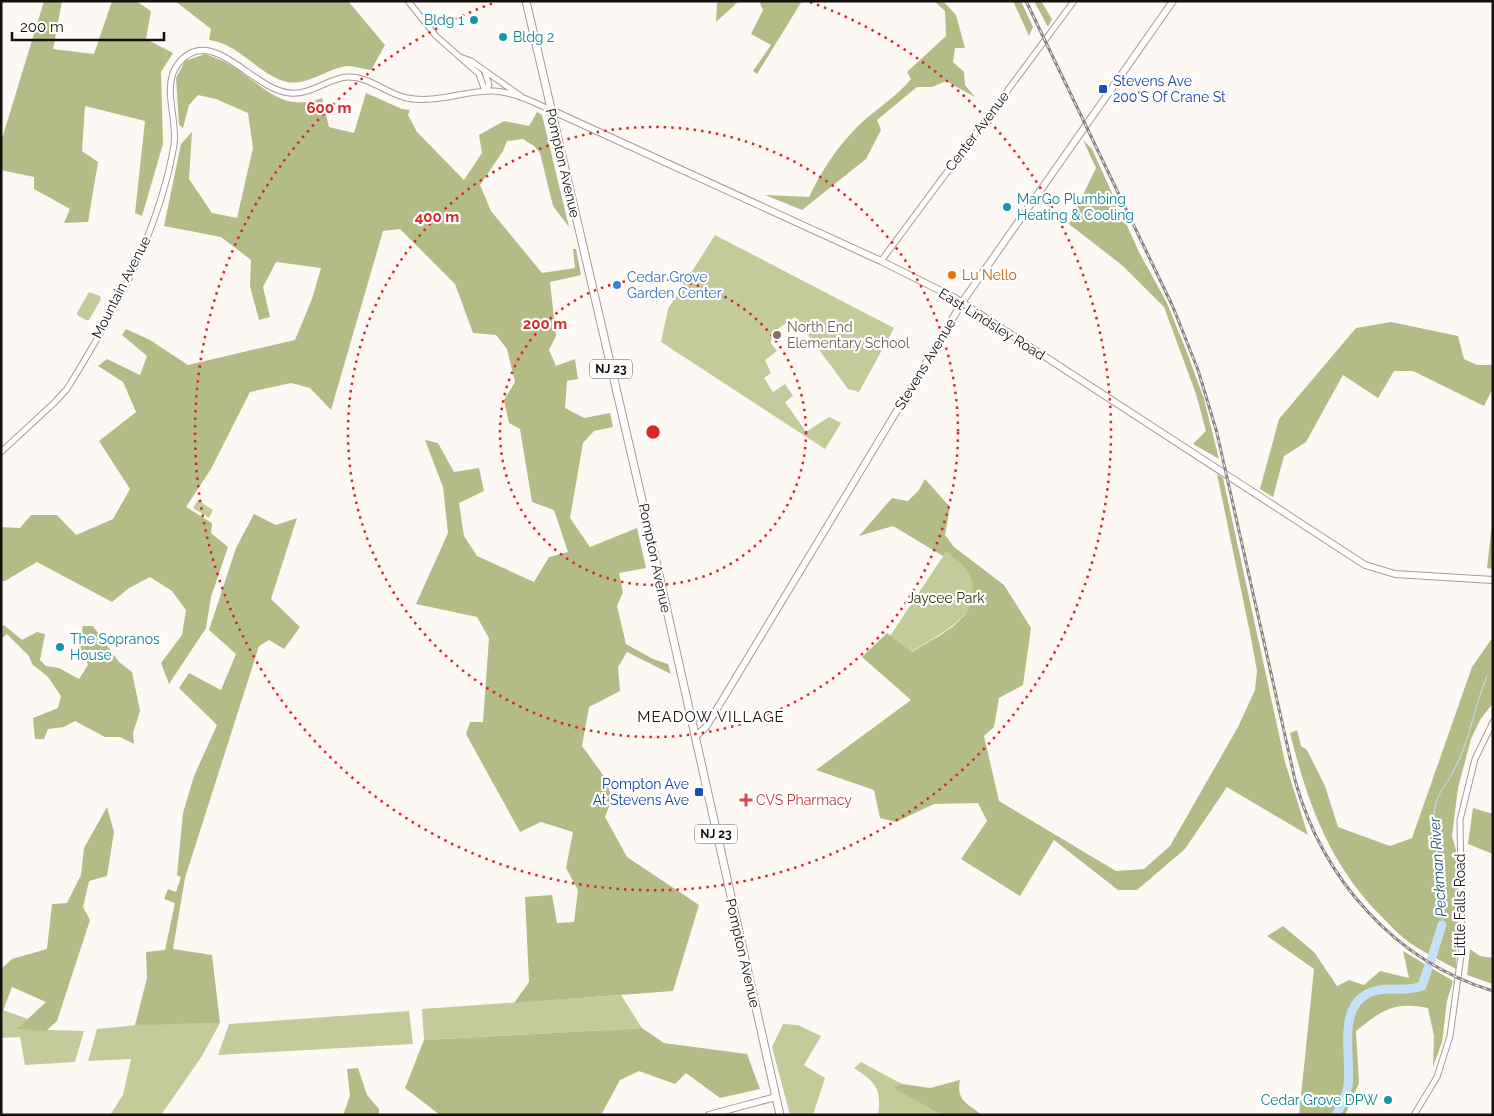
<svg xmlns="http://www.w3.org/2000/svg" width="1494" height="1116" font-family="Raleway,sans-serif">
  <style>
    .green { fill: #c3cb9b }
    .forest { fill: #b3bc86 }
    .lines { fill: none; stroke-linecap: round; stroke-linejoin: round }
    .stream { stroke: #c4e1f8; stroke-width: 1 }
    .river { stroke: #c4e1f8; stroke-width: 9 }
    .tertiary-casing { stroke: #a99a94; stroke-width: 7 }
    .secondary-casing { stroke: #a99a94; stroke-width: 8 }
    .primary-casing { stroke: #a99a94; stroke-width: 9 }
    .tertiary { stroke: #fff; stroke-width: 5 }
    .secondary { stroke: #fff; stroke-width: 6 }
    .primary { stroke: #fff; stroke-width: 7 }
    .rail-casing { stroke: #8b8683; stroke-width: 3 }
    .rail { stroke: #fff; stroke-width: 1; stroke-dasharray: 4; stroke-linecap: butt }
    .ring { fill: none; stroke: #d62828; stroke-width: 2.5; stroke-dasharray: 2.5 5 }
    .culture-dot { fill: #0f9aa8; stroke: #fff; stroke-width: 2 }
    .transit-dot { fill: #1a4fb4; stroke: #fff; stroke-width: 2 }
    .food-dot { fill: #e8710a; stroke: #fff; stroke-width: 2 }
    .shop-dot { fill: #3f7fe0; stroke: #fff; stroke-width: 2 }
    .education-dot { fill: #8d6e63; stroke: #fff; stroke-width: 2 }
    .health-dot { fill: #e0444e; stroke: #fff; stroke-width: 2 }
    .labels { text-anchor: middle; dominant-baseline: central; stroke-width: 4.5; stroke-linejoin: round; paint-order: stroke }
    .shield { fill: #fff; stroke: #5b5856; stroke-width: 1 }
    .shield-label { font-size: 12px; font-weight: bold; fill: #15100e }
    .culture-label { font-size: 14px; fill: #0d838f; stroke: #fff; text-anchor: start }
    .transit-label { font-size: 14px; fill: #164399; stroke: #fff; text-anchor: start }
    .street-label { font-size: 14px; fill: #15100e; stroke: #fff }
    .food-label { font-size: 14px; fill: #c56008; stroke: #fff; text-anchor: start }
    .shop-label { font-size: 14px; fill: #366cbe; stroke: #fff; text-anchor: start }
    .education-label { font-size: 14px; fill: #785e54; stroke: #fff; text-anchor: start }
    .park-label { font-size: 14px; fill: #2b2f04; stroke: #fff }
    .health-label { font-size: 14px; fill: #be3a42; stroke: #fff; text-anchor: start }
    .neighbourhood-label { font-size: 15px; letter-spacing: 1px; fill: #15100e; stroke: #fff }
    .water-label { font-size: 15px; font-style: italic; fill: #1f567a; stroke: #fff }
    .centre { fill: #d62828; stroke: #fff; stroke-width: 2.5 }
    .ring-label { font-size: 15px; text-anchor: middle; font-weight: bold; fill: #d62828; stroke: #fff; stroke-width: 4.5; stroke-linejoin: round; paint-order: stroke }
  </style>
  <rect width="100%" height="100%" fill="#fef8f5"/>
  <!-- green -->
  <path class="green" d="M715,235l179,93 -35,64 -11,-3 -53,-72 -23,16 -1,10 6,8 -12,9 6,13 -7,5 9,14 12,-8 8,12 -8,6 21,30 23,-15 12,6 -16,26 -164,-107 7,-33z
    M89,292l11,4 1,3 -12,21h-3l-8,-4 -1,-3z
    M198,500l15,10 -4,8 -16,-10z
    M946,552c6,5 16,11 21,18 28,40 -29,65 -56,82l-21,-16z
    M621,995l21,33 -218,12 -2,-31z
    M3,1010l25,9 -10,10 66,2 -9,31 -50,3 -5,-28 -19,1z
    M409,1011l4,33 -195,11 11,-31z
    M220,1023l-18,33 -41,59h-51l13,-20 8,-36 -43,2 9,-32 50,-5z
    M783,1024l15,1 23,11 -17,29 21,13 -12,37h-23l-18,-68z
    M861,1062l41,22 -7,4 46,27h-63c4,-27 -3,-33 -24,-47z"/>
  <!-- forest -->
  <path class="forest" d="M44,1h18l-9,48 41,5 18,-53h24l15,10 -5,28 27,14 -12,19 2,72 -21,72 -7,-3 10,-92 -60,-15 -3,45 16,11 -10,60 -24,1 6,-14 -36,-20v-12l-33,-7v-28z
    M175,1h173l37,44 -14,25c-8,-1 -16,-4 -24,-4 -19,2 -39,20 -60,16 -29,-7 -48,-39 -78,-42l2,-11z
    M720,1h19l-23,21 1,-19z
    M759,1h43l-45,73 -4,-3 18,-26 -20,-11 12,-24z
    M934,1h9l13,14 9,33h-10l-2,14 11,10 1,13 10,12 -29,-16 -14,6h-15l-40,33 4,10 -15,29 -64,51 -37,-15 44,2c13,-27 28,-50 49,-71 17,-17 38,-28 53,-47l-4,-7 39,-36 -1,-25z
    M1013,1h8l12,26 -4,9z
    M1034,1h7l11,18 -4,8z
    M205,54c8,3 17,6 25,11 32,18 50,49 92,33l7,29 25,6 12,-40 36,16 8,1 -2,5 9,17 47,48 18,-27 -3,-18 25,-14 25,5 8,-14 5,3 27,112 -16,-21 -13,-53 -6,-7 -11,-7 -16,2 -4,10 -23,34 11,26 51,62 33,-5 -2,-19h3l5,26 -31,7 6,54 -7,14 7,16 19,-7 3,20 -11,2 -2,27 19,10 26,-5 3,14 -19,4 -11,12 -13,75 20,29 47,-19 9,40 -27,5 4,19 -6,14 9,38 27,15 15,5 3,10 -44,-22 -9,15 2,24 -31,16 -7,39 24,33 6,20 -7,18 22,40 72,48 -26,86 -159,12 15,-21 -4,-85 27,-2 5,28 17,-1 4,-32 -12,-22 7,-36 -32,-10 -21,10 -54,-98 4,-12h13l6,-84 -12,-21 -61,-13 32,-71 -5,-46 -18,-47 13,3 16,29 25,-4 5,23 -25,12 5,33 13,20 57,26 15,-25 19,-5 -14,-42 -22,-8 -12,-73 -11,-6 -5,-23 11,-18 -8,-33 -11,-14 -23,-2 -18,-49 -55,-55 -17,2 -52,179 -21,-22 -19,-5 -41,9 -39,77 -25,38 26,16 -1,10 17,14 -17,50 -5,31 -37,56 -8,-21 21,-28 4,-25 -14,-19 -22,-14 -21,11 -17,14 -75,-40 -32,19h-4v-54l19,1 11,-13h26l19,20 37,-16 17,-30 -31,-48 37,-29 -13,-30 -25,-16 9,-7 33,16 7,-19 -25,-21 4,-6 24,11 38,25 107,-25 17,-41 9,-31 -45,-6 -13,25 7,30 -11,3 -9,-34 1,-26 -30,-23 -57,-11 17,-82 11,-12 -3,47 23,34 25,5 16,-70 -5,-35 -32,-14 -18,-4 -9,10 -6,23 -4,-3 -3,-47 9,-17z
    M1083,140l9,9 47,103 28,51 21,52 16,44 15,60 -26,-15 13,-13 -10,-37 -32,-87 -41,-41 -54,-42 27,-56z
    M1391,322l67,14 6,23 13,6h16v23l-9,18 -71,-35h-19l-16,27 -35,-23 -37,67 -22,14 -11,41 -13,-8 19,-70 77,-91z
    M1217,474l6,4 62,284 23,73 -81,-48 -42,62 -48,41h-19l-64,-50 -34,56 -59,-37 26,-38 -9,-18 -44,1 -38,18 -16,-4 -6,-28 -58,-20 95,-70 -49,-43 25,-24 25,19c23,-15 64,-31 61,-64 -1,-7 -3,-16 -9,-21 -5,-6 -12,-10 -18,-15l-3,4 -50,-30 -34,10 33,-38 16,3 11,-11 6,-11 25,28 -5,28 9,12 50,38 27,43 -8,57 -24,13 -5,29 -10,9 15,65 117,70 28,-2 26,-23 68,-119 17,-37 2,-19 -6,-33z
    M254,514l22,11 21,-7 -26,81 29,28 -16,22 -15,-9 -10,6 -74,232 -12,71 39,6 8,68 -85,2 12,-47 -1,-26 19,-2 10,-47 -11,-4 4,-10 8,3 5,-15 -4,-2 6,-62 11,-37 23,-51 -38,-37 10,-15 32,17 15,-36 -27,-24 27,-82z
    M1493,515v54l-6,-1z
    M4,625l18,15 15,-8 8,2 -5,26 6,6 13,2 20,11 9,-14 -9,-18 4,-21h10l26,36 13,10 8,39 -7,22 1,11 -14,-7h-15l-30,-16 -11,6 -16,2 -4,10h-9l-2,-21 25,-10 3,-12 -13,-19 -16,-13 -3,-8 -22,-22 -6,5v-12z
    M1493,637v66l-13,17 -9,19 -13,49 -6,48 4,14 2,47 -2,72c-14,-8 -29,-15 -43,-24 -12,-8 -21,-18 -31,-28 -53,-53 -74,-113 -92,-184l7,-3 4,16 6,4 18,36 13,41 52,19 22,-8 60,-171z
    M107,807l7,25 -7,44 -18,5 -6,26 7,13 -33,101 -11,10 -29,-2 29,-27 -34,-15 -11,29v-47l11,-10 35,-10 5,-45 15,-1 14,-28 3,-27z
    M1473,808l20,6v40l-25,-10z
    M1283,926l31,26 23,34 12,-6 15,5 16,-14 29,7 -6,-27 50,30 -6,20 -5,41 -9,25 1,-31 -6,-28c-34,-7 -46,2 -72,23l3,52 -14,32h-46l15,-146 -47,-33z
    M1470,949l10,7 13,2v26l-26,-9z
    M642,1028l22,15 83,11 13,35 -40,9 -34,-25 -11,11 -36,-13 -19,9 -19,35h-161l-35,-27 19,-48z
    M358,1068l9,27 12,14v6h-36l7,-19 -3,-27z
    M960,1080c-4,21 7,23 22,35h-41l-47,-27 8,-4 28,4z"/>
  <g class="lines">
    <!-- stream -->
    <path class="stream" d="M1442,925c2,-18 2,-35 -1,-54 -4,-19 -9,-37 -7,-57 2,-22 11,-26 20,-44 16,-29 20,-64 33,-94"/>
    <!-- river -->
    <path class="river" d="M1431,960l11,-35
      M1336,1115c5,-10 10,-18 12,-29 4,-28 -12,-78 21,-93 17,-8 35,0 53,-7l7,-21"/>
    <defs>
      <path id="tertiary" d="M408,1l28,35 43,38 6,17
        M460,57l11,4 51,36
        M485,91l4,-6 -4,-13
        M881,261l193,-260
        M1,452l53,-49 13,-14c46,-74 92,-156 107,-244 4,-25 -13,-59 4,-81 33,-42 74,26 112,29 21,2 37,-14 57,-16 23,-1 39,17 60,21 29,6 58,-8 87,-7 19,1 39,11 57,19
        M1414,1115l23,-38 13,-41 12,-88 -2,-128 15,-61 18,-37"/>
      <path id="secondary" d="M551,110l330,151 74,37 410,267 30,9 98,6
        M689,712l11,6 13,-2
        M695,737l11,-10 259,-429 208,-297
        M709,1115l67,-18"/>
      <path id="primary" d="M526,1l123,529 131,585"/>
    </defs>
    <!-- tertiary casing -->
    <use href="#tertiary" class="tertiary-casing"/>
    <!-- secondary casing -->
    <use href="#secondary" class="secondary-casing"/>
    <!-- primary casing -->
    <use href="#primary" class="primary-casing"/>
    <!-- tertiary -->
    <use href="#tertiary" class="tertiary"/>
    <!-- secondary -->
    <use href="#secondary" class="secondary"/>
    <!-- primary -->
    <use href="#primary" class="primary"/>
    <defs>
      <path id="rail" d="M1026,1l147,306 25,63 19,63 78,347c27,98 99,181 198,211"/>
    </defs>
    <!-- rail casing -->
    <use href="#rail" class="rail-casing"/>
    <!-- rail -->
    <use href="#rail" class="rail"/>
  </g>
  <!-- distance rings -->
  <g class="ring">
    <circle cx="653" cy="432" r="153"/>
    <circle cx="653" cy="432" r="305"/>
    <path d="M810 2A458 458 0 1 1 496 2"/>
  </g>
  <!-- markers -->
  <g class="culture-dot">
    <circle cx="474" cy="20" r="5"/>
    <circle cx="503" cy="37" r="5"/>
    <circle cx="1007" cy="207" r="5"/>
    <circle cx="60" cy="647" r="5"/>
    <circle cx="1388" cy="1100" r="5"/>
  </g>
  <g class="transit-dot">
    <rect x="1098" y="84" width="10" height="10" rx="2.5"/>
    <rect x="694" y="787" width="10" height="10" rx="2.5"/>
  </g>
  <circle class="food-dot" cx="952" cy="275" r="5"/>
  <circle class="shop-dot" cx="617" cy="285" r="5"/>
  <circle class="education-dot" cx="777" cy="335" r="5"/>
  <path class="health-dot" d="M743.5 792.5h5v5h5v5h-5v5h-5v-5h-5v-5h5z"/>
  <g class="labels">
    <!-- shield labels -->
    <g class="shield">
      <rect x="590" y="359.5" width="42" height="19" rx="4"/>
      <rect x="695" y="824.5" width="42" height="19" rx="4"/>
    </g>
    <g class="shield-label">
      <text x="611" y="369">NJ 23</text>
      <text x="716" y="834">NJ 23</text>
    </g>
    <!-- culture labels -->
    <g class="culture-label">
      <text x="464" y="20" text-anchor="end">Bldg 1</text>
      <text x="513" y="37">Bldg 2</text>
      <text x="1017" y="199">MarGo Plumbing<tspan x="1017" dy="16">Heating &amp; Cooling</tspan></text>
      <text x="70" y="639">The Sopranos<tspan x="70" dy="16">House</tspan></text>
      <text x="1378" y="1100" text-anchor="end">Cedar Grove DPW</text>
    </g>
    <!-- transit labels -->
    <g class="transit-label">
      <text x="1113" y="81">Stevens Ave<tspan x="1113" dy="16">200'S Of Crane St</tspan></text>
      <text x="689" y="784" text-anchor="end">Pompton Ave<tspan x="689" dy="16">At Stevens Ave</tspan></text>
    </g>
    <!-- street labels -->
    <g class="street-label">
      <text transform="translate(977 131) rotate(-53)">Center Avenue</text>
      <text transform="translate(563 163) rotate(77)">Pompton Avenue</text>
      <text transform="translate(121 287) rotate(-63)">Mountain Avenue</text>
      <text transform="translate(992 324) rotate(32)">East Lindsley Road</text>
      <text transform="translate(925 364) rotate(-59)">Stevens Avenue</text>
      <text transform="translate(655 558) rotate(78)">Pompton Avenue</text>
      <text transform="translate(1460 905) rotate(-90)">Little Falls Road</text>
      <text transform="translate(743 953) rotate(77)">Pompton Avenue</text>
    </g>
    <!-- food labels -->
    <g class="food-label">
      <text x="962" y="275">Lu Nello</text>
    </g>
    <!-- shop labels -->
    <g class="shop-label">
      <text x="627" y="277">Cedar Grove<tspan x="627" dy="16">Garden Center</tspan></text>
    </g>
    <!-- education labels -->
    <g class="education-label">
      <text x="787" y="327">North End<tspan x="787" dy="16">Elementary School</tspan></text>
    </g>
    <!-- park labels -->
    <g class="park-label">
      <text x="946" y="598">Jaycee Park</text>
    </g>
    <!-- health labels -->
    <g class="health-label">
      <text x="756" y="800">CVS Pharmacy</text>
    </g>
    <!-- neighbourhood labels -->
    <g class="neighbourhood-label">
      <text x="711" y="717">MEADOW VILLAGE</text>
    </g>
    <!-- water labels -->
    <g class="water-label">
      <text transform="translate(1438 867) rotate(-94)">Peckman River</text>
    </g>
  </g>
  <circle cx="653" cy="432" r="8" class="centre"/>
  <g class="ring-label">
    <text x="329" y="113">600 m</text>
    <text x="437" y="222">400 m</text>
    <text x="545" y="329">200 m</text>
  </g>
  <!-- border -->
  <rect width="1494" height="1116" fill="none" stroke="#15100e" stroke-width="5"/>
  <!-- scale -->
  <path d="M12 32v8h152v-8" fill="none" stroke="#15100e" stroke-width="2.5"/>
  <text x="20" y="32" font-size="15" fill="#15100e" stroke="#ffffff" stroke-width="4" paint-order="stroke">200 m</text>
</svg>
